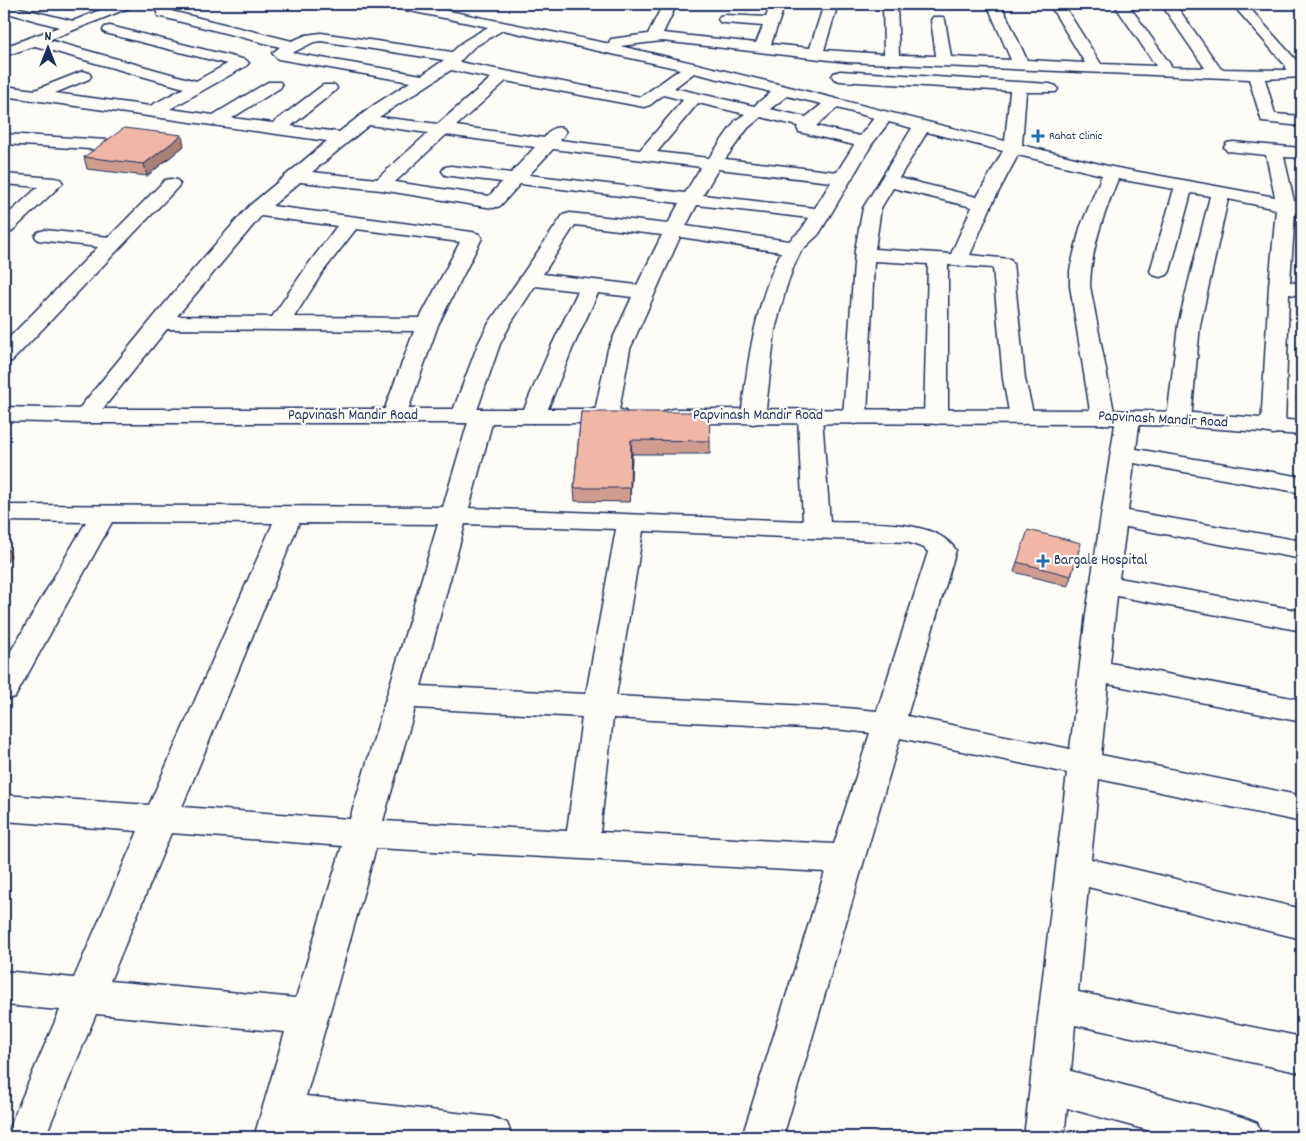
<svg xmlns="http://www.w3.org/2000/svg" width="1306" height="1141" font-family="Dekko,sans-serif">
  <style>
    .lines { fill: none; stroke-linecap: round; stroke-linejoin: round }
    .street-casing { stroke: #1b2f5e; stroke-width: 3 }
    .secondary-casing { stroke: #1b2f5e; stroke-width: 3 }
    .street { fill: #fdfcf7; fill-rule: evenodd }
    .secondary { fill: #fdfcf7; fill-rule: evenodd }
    .wall { fill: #ce9d90; stroke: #1b2f5e }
    .shaded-wall { fill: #a88075; stroke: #1b2f5e }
    .building { fill: #f0b7a7; stroke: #1b2f5e }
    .poi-dot { fill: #1f6fb2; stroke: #fdfcf7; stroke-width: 2 }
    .labels { text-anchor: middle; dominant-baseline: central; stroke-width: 4.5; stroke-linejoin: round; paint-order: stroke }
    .far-poi-label { font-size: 12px; fill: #1b2f5e; stroke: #fdfcf7; text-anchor: start }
    .street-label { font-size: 15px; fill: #1b2f5e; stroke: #fdfcf7 }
    .poi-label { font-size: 15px; fill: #1b2f5e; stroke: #fdfcf7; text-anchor: start }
  </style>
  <rect width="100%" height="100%" fill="#fdfcf7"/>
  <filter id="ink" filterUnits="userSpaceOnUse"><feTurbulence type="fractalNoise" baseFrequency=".02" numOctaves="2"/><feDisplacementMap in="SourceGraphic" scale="10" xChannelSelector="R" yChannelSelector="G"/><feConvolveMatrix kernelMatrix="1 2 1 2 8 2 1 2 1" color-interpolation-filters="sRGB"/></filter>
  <g filter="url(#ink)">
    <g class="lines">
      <defs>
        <path id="street" d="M4,4l69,17 42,-17h18l-2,3 -82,33 147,41 31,-17 -122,-31 -2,-3 2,-3 5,-1 136,34 3,3 -3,3 -76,43 43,6 55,-33h12l2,3 -2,3 -48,30 41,5 50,-38h12l2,3 -2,3 -44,35 48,6 35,-27 36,-23 -132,-23 -6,-6 8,-6 -122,-31 -2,-7 7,-5h19l-2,3 -9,4 121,30 14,-6 15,-2 131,19 12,-11 24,-14 -93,-19 -5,-1 -2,-3h27l195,40 -1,-2 2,-3 37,-5 15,-30h14l-14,29 93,10 7,-17 -38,-3 -5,-1 -2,-3 2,-3 5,-1 41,2 5,-13h14l-14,40 39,4 14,-44h14l-14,46 60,4 -1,-50h14l2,51 37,1 -5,-36 2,-3h10l2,3 6,37 60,3 -24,-56h14l26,56 58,3 -36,-59h14l38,60 55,2 -42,-62h14l44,63 33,1 -44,-64h14l46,65 65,1 -2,-6 -52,-60h14l50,56 6,11v6l-37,2 10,35 27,2v10l-40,-4 -13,-43 -402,-17 -185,-21 -42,5c129,29 256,64 385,95l5,-50 -170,-10 -6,-2 -2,-3 2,-3 6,-2 210,13 6,2 2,3 -2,3h-30l-4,53 90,22 163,30 -9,-42 -39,-4 -3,-4 3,-4 6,-1 69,6v10l-18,-1 10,44 8,1v12l-7,-2 -5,70 12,2v12l-13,-2 -4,133 -3,5 -9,2 -9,-2 -3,-5 8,-141 7,-77 -48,-10 -28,126 -9,94 -4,5 -8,2 -8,-2 -4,-5 11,-94 32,-129 -19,-3 -21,78 -3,4 -7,2 -7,-2 -3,-4 24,-82 -56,-10c-14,35 -27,68 -28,107l25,131 -4,5 -8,2 -8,-2 -4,-5 -21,-131v-16l10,-42 22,-53 -84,-20 -26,49 -22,51 40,4 3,4 12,116 9,38 -4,5 -8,2 -8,-2 -4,-5 -7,-38 -10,-111 -45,-3v152l-4,5 -8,2 -8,-2 -4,-5 4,-153 -54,-3 -7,156 -4,5 -8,2 -8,-2 -4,-5 12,-167 8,-42 49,-80 -23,-6 -17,22 -53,90 -18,17 -8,17 -7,20 -11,42 -10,87 -4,5 -8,2 -8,-2 -4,-5c7,-57 14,-113 40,-165l-101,-15 -50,112 -12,67 -4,5 -8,2 -8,-2 -4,-5 14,-67 24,-52 -34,-4 -25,54 -28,69 -4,5 -8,2 -8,-2 -4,-5 30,-69 27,-56 -43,-5 -24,37 -11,21 -23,66 5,-1 8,2 4,5 -25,92 334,13 -5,-104 4,-5 8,-2 8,2 4,5 8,105c35,2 104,-5 126,28l-49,166 163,33 16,-135 30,-196 4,-5 8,-2 8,2 4,5 -4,31 166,28v16l-168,-30 -6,48 174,30v18l-176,-32 -7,51 183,33v20l-185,-35 -7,67 192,37v22l-194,-38 -7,71 201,41v26l-203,-43 -8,80 211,50v30l-214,-52 -10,105 224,45v36l-227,-48 -4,46 171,46 15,6 5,14h-90l-105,-29 -3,29h-40l43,-364 -167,-35 -117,399h-41l83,-265 -449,-24 -70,248 186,21 15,6 5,14h-190l-27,-3 -1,3h-40l31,-105 -189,-18 -51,123h-40l55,-127 -56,-5v-34l70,7 64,-147 -134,-10v-26l145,10 124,-282 -161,-1 -97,175 -11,3v-37l82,-141 -82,-1v-16l439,2 25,-85 -5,1 -8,-2 -4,-5 27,-72 11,-21 74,-108 7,-2 98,11 11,-21 -159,-19 -20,22 -7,2 -112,-18 -81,-8 -28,24 200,26 7,2 3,4 -44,87 -32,91 -4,5 -8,2 -8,-2 -4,-5 32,-85 -247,-2 -74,92 -8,2 -8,-2 -4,-5 4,-5 107,-131 65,-74 78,-65 -323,-45v-10l31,4 48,-19 6,2 2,3 -2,3 -34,14 95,13 34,-18 -149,-42 -31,10v-9l55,-20 -55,-15zM503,30l177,39 -39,28 -182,-35 15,-15zM321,41l123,19 -22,15 -130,-22 22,-11zM451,70l40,8 -53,46 -59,-7zM694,73l77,19 -17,14 -80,-18zM506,81l138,26 6,-2 13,-10 20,5 -43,50 -80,-10 6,-8 -3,-4c-10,-2 -13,2 -19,10l-88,-12zM787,96l35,8 -16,13 -36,-8zM698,103l47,11 -9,6 -27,38 -52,-6zM837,108l37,10 -14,18 -44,-10zM761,117l37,9 -1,2 2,4 55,13 -17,27 -112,-13 23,-31zM369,125l59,8 -51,46 -65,-7zM927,132l76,19 -26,46 -78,-19zM446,135l89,12 -24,26 -60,-7 -6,1 -3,4 3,4 6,1 51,6 -13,14 -94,-14zM553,149l148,18 -16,26 -156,-18zM718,169l113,13 -16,26 -112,-13zM893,188l79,19 -21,47 -76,-5 6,-41zM697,205l112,13 -8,12 -12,11 -103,-15zM261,216l76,10 -30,40 -35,51 -95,-1zM575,225l87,10 -25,50 -94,-11zM356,229l104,13 -40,76 -126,-1 28,-44zM299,523l139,1 -88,295 -168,-12zM465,524l151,5 -30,165 -165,-8zM643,531l264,11 17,6 4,4 -51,159 -32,-3 -229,-12zM415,708l167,9 -15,114 -184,-10zM613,718l232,12 25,3 -36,111 -234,-12zM171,833l171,13 -46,152 -186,-17z
          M4,134l103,6 6,1 3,4 -3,4 -6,1 -103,-6z
          M4,174l50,4 6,1 3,4 -52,49 -7,2v-16l34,-31 -34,-3z
          M171,179l6,1 3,4 -3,4 -165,173 -8,2v-20l94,-96 -60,-7 -3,-4 3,-4 7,-2 64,7 56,-57z"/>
        <path id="secondary" d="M4,407l81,2h532l8,2 4,5 -4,5 -8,2h-532l-81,-2z
          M673,409l430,1 76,2 123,9v14l-123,-9 -76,-2 -430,-1 -8,-2 -4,-5 4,-5z"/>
      </defs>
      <!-- street casing -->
      <use href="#street" class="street-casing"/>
      <!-- secondary casing -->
      <use href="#secondary" class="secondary-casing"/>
      <!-- street -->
      <use href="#street" class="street"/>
      <!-- secondary -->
      <use href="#secondary" class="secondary"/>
    </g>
    <!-- wall -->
    <path class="wall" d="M184,146l-37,30 -60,-7 -3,-12z
      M581,412l129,29v13h-78l-2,48 -55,-1 -1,-13z
      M1081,543l-13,43 -54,-14 3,-10z"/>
    <!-- shaded-wall -->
    <path class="shaded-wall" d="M182,135l2,11 -37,30 -3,-12z
      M631,440l1,14 -2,48v-14z
      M5,542l6,14 -7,10v-22z"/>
    <!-- building -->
    <path class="building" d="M124,128l58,7 -38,29 -60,-7z
      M581,412h128l1,29 -79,-1 -1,48h-56z
      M1028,530l53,13 -10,33 -54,-14z"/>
  </g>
  <!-- markers -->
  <g class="poi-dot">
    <path d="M1035.5 128.5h5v5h5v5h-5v5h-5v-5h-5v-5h5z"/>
    <path d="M1040.5 553.5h5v5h5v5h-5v5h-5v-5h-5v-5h5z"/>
  </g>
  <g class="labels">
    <!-- far-poi labels -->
    <g class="far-poi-label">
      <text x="1049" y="136">Rahat Clinic</text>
    </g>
    <!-- street labels -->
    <g class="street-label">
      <text x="353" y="416">Papvinash Mandir Road</text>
      <text x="758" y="416">Papvinash Mandir Road</text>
      <text transform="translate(1163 420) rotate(3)">Papvinash Mandir Road</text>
    </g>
    <!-- poi labels -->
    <g class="poi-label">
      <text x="1054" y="561">Bargale Hospital</text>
    </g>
  </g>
  <!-- margin -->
  <rect width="1306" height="1141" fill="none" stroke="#fdfcf7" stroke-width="20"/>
  <rect x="10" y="10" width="1286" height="1121" fill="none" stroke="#1b2f5e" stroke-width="2" filter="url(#ink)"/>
  <!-- north arrow -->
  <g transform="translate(48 48)" stroke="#fdfcf7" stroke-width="4" paint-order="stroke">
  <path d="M0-4L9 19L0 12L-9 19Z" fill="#1b2f5e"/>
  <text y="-8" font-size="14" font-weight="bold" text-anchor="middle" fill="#1b2f5e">N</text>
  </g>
</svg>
